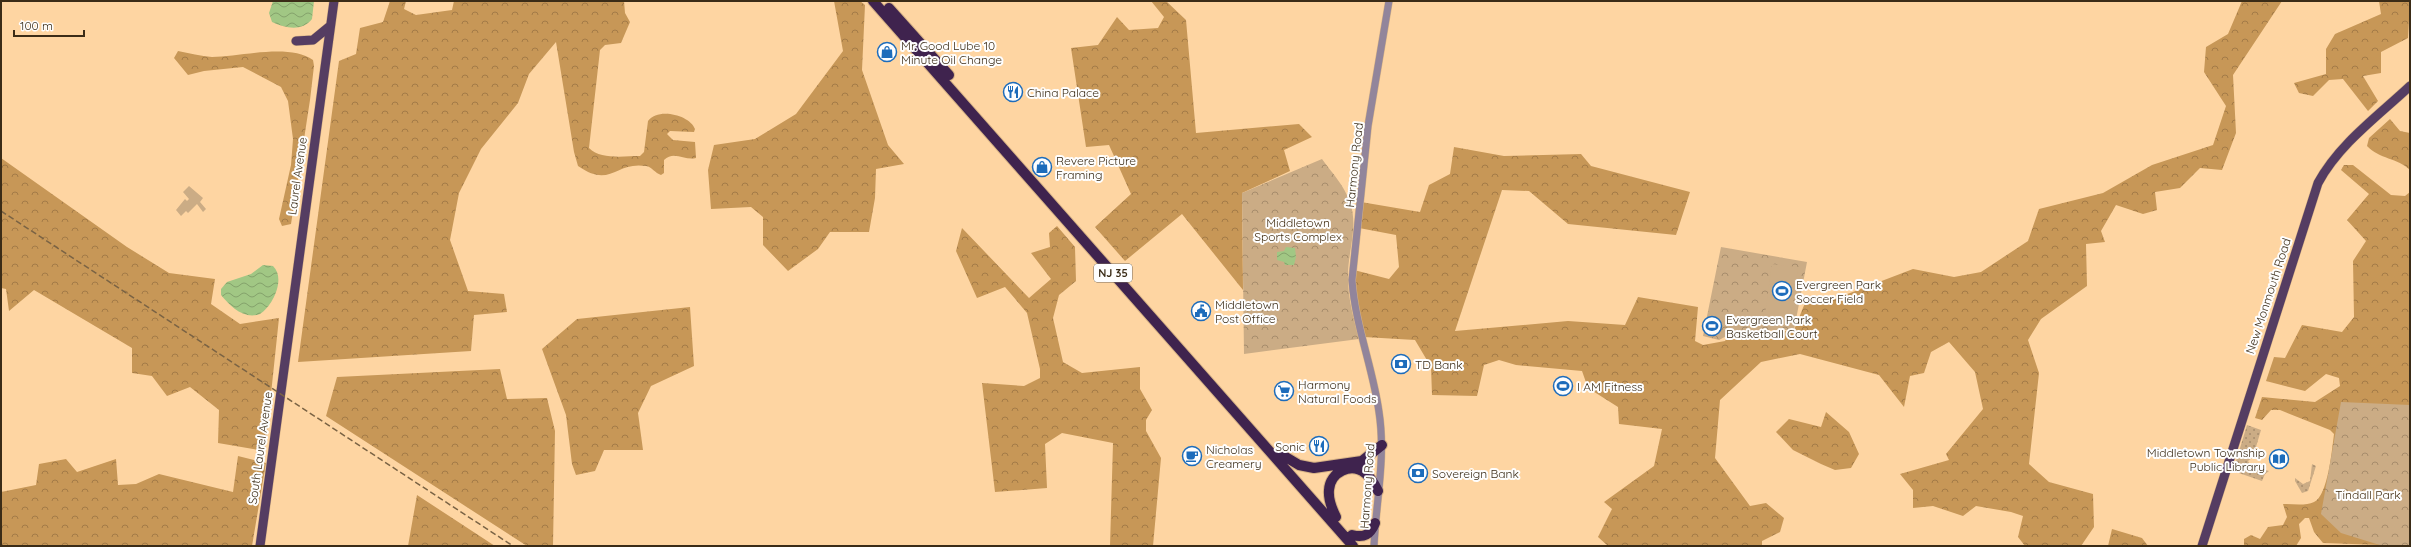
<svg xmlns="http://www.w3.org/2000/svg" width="2411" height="547" font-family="Quicksand,sans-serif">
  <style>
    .grass { fill: url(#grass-dots) }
    .forest { fill: url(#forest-crowns) }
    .park { fill: url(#park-crowns) }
    .pitch { fill: #cbac85 }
    .water { fill: url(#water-waves) }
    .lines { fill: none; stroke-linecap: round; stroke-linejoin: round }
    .minor-casing { stroke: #d7b386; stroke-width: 8 }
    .major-casing { stroke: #d7b386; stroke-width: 10 }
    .highway-casing { stroke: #d7b386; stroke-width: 12 }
    .minor { stroke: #92859b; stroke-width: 7 }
    .major { stroke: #553d62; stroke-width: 9 }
    .highway { stroke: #3f234e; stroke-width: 10 }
    .rail { stroke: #7a6344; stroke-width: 1.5; stroke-dasharray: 6 3; stroke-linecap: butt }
    .labels { text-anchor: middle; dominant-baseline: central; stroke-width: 4; stroke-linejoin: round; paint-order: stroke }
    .shield { fill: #fefefe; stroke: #766b5c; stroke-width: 1 }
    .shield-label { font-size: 11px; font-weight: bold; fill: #3b2c17 }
    .poi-label { font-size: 12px; fill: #3b2c17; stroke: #fefefe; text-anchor: start }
    .street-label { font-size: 12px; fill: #3b2c17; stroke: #fefefe }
    .park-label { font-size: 12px; fill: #432e12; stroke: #fefefe }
  </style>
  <defs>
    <pattern id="grass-dots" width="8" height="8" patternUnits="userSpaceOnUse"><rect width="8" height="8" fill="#cbac85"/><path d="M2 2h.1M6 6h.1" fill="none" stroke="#a68c6c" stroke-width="1.8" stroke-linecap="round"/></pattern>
    <pattern id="forest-crowns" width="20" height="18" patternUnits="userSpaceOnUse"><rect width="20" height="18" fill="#c79757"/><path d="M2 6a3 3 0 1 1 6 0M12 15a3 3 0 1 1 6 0" fill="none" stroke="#a37b47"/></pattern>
    <pattern id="park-crowns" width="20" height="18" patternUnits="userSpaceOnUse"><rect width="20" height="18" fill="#cbac85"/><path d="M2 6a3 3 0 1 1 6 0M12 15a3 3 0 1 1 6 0" fill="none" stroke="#a68c6c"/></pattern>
    <pattern id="water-waves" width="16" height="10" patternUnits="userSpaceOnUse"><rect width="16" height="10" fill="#a1c784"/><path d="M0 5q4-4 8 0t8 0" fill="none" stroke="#84a26b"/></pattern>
  </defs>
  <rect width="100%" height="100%" fill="#fed5a2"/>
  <!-- grass -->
  <path class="grass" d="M2247,425l14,5 -8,27 -5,4 3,5 18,5 -4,3 -3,7 -29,-10z
    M2308,462l8,4 -8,25 -6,2 -7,-12v-3l8,6 7,-3 2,-17z"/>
  <!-- forest -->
  <path class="forest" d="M390,1h16l-2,8 12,6 36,-5 2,-9h170l1,12 5,9 -9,21 -16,2 -5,5 -11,98c12,12 35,8 51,8l4,-4 4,-31c10,-14 42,-6 47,8l-1,3 -24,-1 -3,3 6,6 22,2 1,16c-11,3 -22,-8 -32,2v13l-3,2c-6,-2 -9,-8 -15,-9 -31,-5 -35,23 -68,0l-4,-14 -18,-110 -27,32 -11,29 -37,46 -22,44 -9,47 18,51 36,3 3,18 -33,3 -3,36 -173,11 41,-301 17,-7 4,-26 23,-6z
    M834,1h26l5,4 -3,65 26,75 16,19 -28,5 -1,29 -6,34h-39l-12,17 -30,22 -25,-26v-28l-12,-10 -40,2 -3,-39 6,-25 41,-6 41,-25 47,-63z
    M1151,1h15l20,19 10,113 103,-9 13,13 -28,13 6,21 -48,22 1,97 -61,-76 -57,47 -30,-34 36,-33 -22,-49 -23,2 -15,-99 27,-3 19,-28 12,13 29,-2 6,-11z
    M2242,1h40l-49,74 3,58 -14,37 -22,-2 -20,20 -25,4 2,18 -14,4 -27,-9 -15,26 4,11 -19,2 1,42 -46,33 -13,21 11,33 -10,91 20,18 44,12 1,33 -13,19h-56l-7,-9 5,-21 -12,-4 -35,-6 -13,10 -30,-10 -20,2v-18l-13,-16 49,-14 -3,-6 37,-45 -8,-37 -26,-30 -18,10 -7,21 -14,3 -6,31 -25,-32 -79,-21 -39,8 -41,38 -5,58 35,48 16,-3 18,15 -4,14 -18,9v5h-154l-10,-9 14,-28 -8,-7 50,-36 8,-37 -43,-5 -1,-17 -30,-19 -6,-17 -66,-6 -17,-5 -15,5 -7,31 -45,-1 -1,-28 -16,-27 -51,-3 -11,-55 1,-12 35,9 10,-12 -3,-32 -37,-7 2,-26 59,10 9,-27 21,-11 4,-27 50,9 77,-2 10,12 99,26 -14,43 -108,-11 -39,-33 -27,-1 -47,141 113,-10 57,4 13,-28 60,10 -3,34 8,4 22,-4 16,-24 19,18 34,-5 11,-27h19l89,-34 41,8 27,-5 47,-31 11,-32 64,-16 49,-28 61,-20 13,-39 -22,-34 2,-25 22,-13z
    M2379,1h31v2l-2,35 -27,14v21l-18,3 15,25 -10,10 -25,-32 -14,1 -16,16 -14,-3 -5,-10 32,-9v-25l9,-15 46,-20z
    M178,51c11,2 23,5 34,6 28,0 77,-14 101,3l1,6 -4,34 -19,124 -9,2 -3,-7 12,-54 2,-26 -5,-38 -7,-14 -38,-20 -39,4 -16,4 -14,-17z
    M2390,119l10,12 10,2v37c-12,-12 -31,-11 -43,-24l2,-8z
    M1,158l126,89 42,26 46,6 -4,25 29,20 39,-6 -14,133 -47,-8 1,-33 -29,-23 -23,9 -15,-20 -20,-3v-25l-98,-58 -25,21 -3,-22 -5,-1z
    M2344,165h9l38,30 14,1 5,-4v354l-87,-3 -9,-11 -5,-14h-4l-6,6 2,14 -5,8h-52v-7l7,-4 9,4 8,-12 15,-2 4,-8 -4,-13c10,0 23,2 31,-2 14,-6 18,-53 20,-68l-4,-4 -50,-20h-9l-9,10 -7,-2 7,-21 53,5 25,-16 -1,-8 -13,-4 -21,17 -39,-10 8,-24 11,1 17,-33 40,7 12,-15 -1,-56 13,-20 -19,-21 22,-26 -28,-24z
    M1057,226l18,21 1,34 -17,14 -6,23 10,44 19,11 58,-6v22l12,21 -6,10v11l15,27 -8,88h-43l3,-103 -51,-10 -17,11 2,44 -52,4 -13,-109 42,3 16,-8v-9l-13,-56 -22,-26 -28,11 -21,-47 6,-23 67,70 22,-19 -20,-26 19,-6 -1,-14z
    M690,307l4,59 -43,20 -13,27 5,37h-39l-9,21 -19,4 -4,-11 -6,-49 -24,-66 35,-30z
    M500,369l7,30 40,-1 8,33 -2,115h-26l-201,-130 11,-39z
    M1826,412l23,20 10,22 -8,14 -16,2 -14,-6 -28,-14 -17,-18 13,-13 32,8z
    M238,456l28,7 -14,83h-251v-54l35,-7 3,-21 27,-5 11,13 39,-13 2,26 18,-1 23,-10 74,18z
    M417,495l78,51h-87z
    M2112,529l30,9 6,8h-40z"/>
  <!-- park -->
  <path class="park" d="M1322,159c10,14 23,27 28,44 9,24 -3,50 -2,76 0,20 6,40 11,60l-115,15 -2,-161z
    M1721,247l86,15 -13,68 -58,1 -17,9 -16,-4z
    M2341,402l69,3v141h-27l-42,-13 -20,-19z"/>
  <!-- pitch -->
  <path class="pitch" d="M189,186l14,12 -3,4 6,7 -3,3 -6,-8 -9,9 -2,-2 -5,5 -5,-6 9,-11 2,2 2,-2 -6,-7z
    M1772,264l26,3 -7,51 -26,-4z
    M1708,315l12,3 -4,19 -12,-3z"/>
  <!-- water -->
  <path class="water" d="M273,1h41l-2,18c-10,13 -27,9 -40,3l-3,-9z
    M1286,247l9,1 1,9 -2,8h-9l-1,-3 -7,-2v-8l7,-1z
    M263,265l10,1c13,12 0,40 -13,48 -16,6 -30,-8 -39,-19v-6l6,-7 24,-8z"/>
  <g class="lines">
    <defs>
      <path id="minor" d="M1374,546c2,-45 12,-89 5,-134 -6,-44 -24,-87 -27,-132l16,-154 21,-125"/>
      <path id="major" d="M296,41l17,-1 17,-14
        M260,546l74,-545
        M2202,546l116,-363c21,-39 60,-67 92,-97"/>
      <path id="highway" d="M873,1l480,545
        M889,8l60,67
        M1279,453l20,12 15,3 48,-7 20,-16
        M1336,517c-4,-8 -8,-17 -7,-27 1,-18 22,-28 36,-17 6,4 10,12 13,18
        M1352,535c12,3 18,0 23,-12"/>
    </defs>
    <!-- minor casing -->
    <use href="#minor" class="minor-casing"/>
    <!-- major casing -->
    <use href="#major" class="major-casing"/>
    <!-- highway casing -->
    <use href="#highway" class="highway-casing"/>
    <!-- minor -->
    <use href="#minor" class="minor"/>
    <!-- major -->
    <use href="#major" class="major"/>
    <!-- highway -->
    <use href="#highway" class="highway"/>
    <!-- rail -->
    <path class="rail" d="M1,211l512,335"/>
  </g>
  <!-- icons -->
  <defs>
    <symbol id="shop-ring" viewBox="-11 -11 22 22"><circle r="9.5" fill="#fefefe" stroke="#1d6cbb" stroke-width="1.5"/><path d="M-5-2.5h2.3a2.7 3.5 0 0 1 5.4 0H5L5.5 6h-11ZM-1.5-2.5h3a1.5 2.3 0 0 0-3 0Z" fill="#1d6cbb"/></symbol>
    <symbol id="restaurant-ring" viewBox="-11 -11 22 22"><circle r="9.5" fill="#fefefe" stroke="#1d6cbb" stroke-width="1.5"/><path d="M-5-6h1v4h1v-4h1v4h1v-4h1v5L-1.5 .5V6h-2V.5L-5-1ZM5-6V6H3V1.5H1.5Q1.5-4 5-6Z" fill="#1d6cbb"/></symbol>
    <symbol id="stadium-ring" viewBox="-11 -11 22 22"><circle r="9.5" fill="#fefefe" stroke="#1d6cbb" stroke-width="1.5"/><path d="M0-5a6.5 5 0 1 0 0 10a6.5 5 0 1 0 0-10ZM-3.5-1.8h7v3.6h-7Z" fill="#1d6cbb"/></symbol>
    <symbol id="civic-ring" viewBox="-11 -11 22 22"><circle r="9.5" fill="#fefefe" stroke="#1d6cbb" stroke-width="1.5"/><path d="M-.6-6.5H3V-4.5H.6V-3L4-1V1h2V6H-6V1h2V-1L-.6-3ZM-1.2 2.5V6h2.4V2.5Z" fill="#1d6cbb"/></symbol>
    <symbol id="bank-ring" viewBox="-11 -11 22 22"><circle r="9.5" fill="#fefefe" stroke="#1d6cbb" stroke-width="1.5"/><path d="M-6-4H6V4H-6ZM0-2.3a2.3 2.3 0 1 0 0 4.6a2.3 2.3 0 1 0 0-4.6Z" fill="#1d6cbb"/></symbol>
    <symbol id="supermarket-ring" viewBox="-11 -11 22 22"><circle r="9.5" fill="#fefefe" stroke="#1d6cbb" stroke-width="1.5"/><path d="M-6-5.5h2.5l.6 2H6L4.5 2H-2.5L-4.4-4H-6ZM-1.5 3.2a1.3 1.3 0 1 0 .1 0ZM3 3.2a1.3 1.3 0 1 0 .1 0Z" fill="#1d6cbb"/></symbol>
    <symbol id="cafe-ring" viewBox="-11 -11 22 22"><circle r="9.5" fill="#fefefe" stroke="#1d6cbb" stroke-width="1.5"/><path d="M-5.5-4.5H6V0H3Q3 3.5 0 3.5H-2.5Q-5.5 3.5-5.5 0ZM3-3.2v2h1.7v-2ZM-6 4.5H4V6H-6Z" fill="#1d6cbb"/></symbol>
    <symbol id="library-ring" viewBox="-11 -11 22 22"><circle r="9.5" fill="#fefefe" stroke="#1d6cbb" stroke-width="1.5"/><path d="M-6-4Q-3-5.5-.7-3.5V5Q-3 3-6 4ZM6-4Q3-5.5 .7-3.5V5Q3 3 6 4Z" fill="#1d6cbb"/></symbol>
  </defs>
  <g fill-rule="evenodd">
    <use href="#shop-ring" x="876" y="41" width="22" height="22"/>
    <use href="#restaurant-ring" x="1002" y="81" width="22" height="22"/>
    <use href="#shop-ring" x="1031" y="156" width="22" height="22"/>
    <use href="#stadium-ring" x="1771" y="280" width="22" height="22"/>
    <use href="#civic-ring" x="1190" y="300" width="22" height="22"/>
    <use href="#stadium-ring" x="1701" y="315" width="22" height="22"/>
    <use href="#bank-ring" x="1390" y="353" width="22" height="22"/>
    <use href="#stadium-ring" x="1552" y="375" width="22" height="22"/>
    <use href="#supermarket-ring" x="1273" y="380" width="22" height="22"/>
    <use href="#restaurant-ring" x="1308" y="435" width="22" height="22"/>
    <use href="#cafe-ring" x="1181" y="445" width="22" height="22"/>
    <use href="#library-ring" x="2268" y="448" width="22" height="22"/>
    <use href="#bank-ring" x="1407" y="462" width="22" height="22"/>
  </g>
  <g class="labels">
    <!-- shield labels -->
    <rect class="shield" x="1094" y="264" width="38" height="18" rx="3"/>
    <g class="shield-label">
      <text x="1113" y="273">NJ 35</text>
    </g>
    <!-- poi labels -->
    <g class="poi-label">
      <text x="901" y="45">Mr. Good Lube 10<tspan x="901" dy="14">Minute Oil Change</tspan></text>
      <text x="1027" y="92">China Palace</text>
      <text x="1056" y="160">Revere Picture<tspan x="1056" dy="14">Framing</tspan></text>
      <text x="1796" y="284">Evergreen Park<tspan x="1796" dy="14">Soccer Field</tspan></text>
      <text x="1215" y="304">Middletown<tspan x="1215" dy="14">Post Office</tspan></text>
      <text x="1726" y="319">Evergreen Park<tspan x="1726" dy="14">Basketball Court</tspan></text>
      <text x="1415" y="364">TD Bank</text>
      <text x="1298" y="384">Harmony<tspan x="1298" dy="14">Natural Foods</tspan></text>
      <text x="1577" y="386">I AM Fitness</text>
      <text x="1305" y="446" text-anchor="end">Sonic</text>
      <text x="1206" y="449">Nicholas<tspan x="1206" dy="14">Creamery</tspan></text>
      <text x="2265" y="452" text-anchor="end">Middletown Township<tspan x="2265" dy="14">Public Library</tspan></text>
      <text x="1432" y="473">Sovereign Bank</text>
    </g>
    <!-- street labels -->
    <g class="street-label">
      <text transform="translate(1354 165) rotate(-84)">Harmony Road</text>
      <text transform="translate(297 176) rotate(-82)">Laurel Avenue</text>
      <text transform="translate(2268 296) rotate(-72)">New Monmouth Road</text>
      <text transform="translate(260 448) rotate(-82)">South Laurel Avenue</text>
      <text transform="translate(1367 486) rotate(-86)">Harmony Road</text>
    </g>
    <!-- park labels -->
    <g class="park-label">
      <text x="1298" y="222">Middletown<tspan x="1298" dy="14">Sports Complex</tspan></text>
      <text x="2368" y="494">Tindall Park</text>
    </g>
  </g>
  <!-- border -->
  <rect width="2411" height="547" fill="none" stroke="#3b2c17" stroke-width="4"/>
  <!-- scale -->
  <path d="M14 30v6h70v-6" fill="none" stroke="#3b2c17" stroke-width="2"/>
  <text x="20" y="30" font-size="12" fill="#3b2c17" stroke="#fefefe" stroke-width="3" paint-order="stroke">100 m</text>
</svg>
